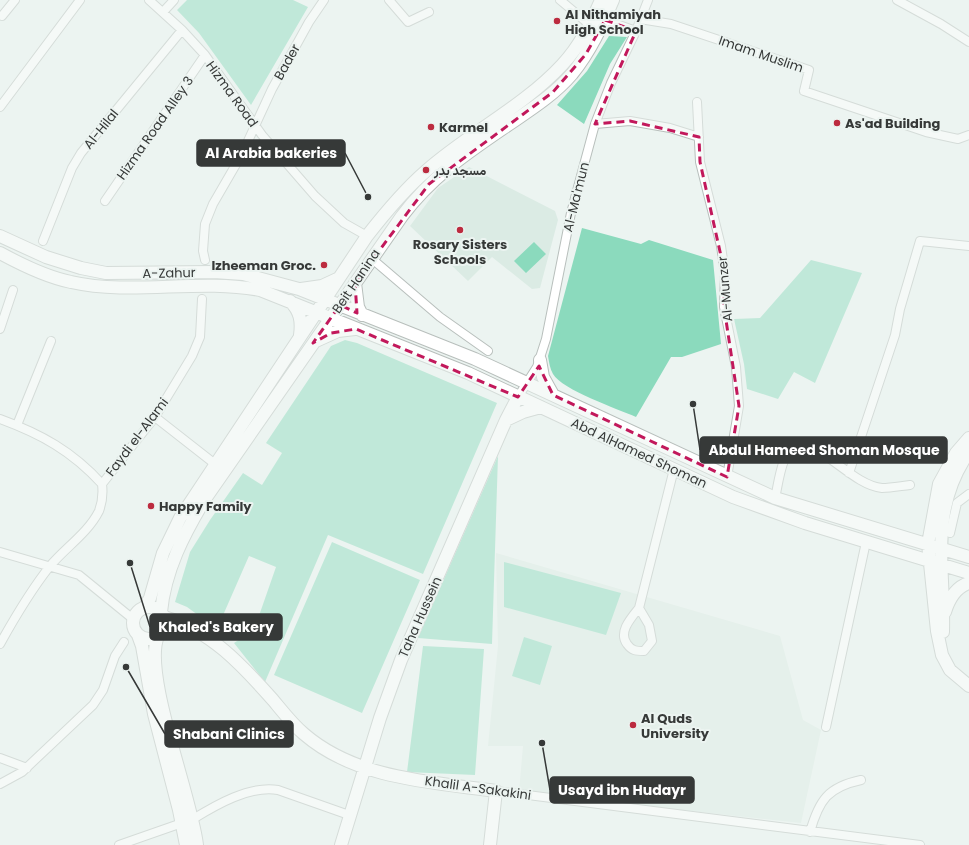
<svg xmlns="http://www.w3.org/2000/svg" width="969" height="845" font-family="Poppins,Vazirmatn,sans-serif">
  <style>
    .built { fill: #dbebe4 }
    .grass { fill: #8bdabd }
    .lines { fill: none; stroke-linecap: round; stroke-linejoin: round }
    .street-casing { stroke: #b8bfbc; stroke-width: 10 }
    .secondary-casing { stroke: #b8bfbc; stroke-width: 14 }
    .street { stroke: #fff; stroke-width: 8 }
    .secondary { stroke: #fff; stroke-width: 12 }
    .marked { fill: none; stroke: #c2185b; stroke-width: 3; stroke-dasharray: 8 5; stroke-linejoin: round }
    .poi-dot { fill: #bc2b3f; stroke: #ecf4f1; stroke-width: 1.5 }
    .labels { text-anchor: middle; dominant-baseline: central; stroke-width: 4; stroke-linejoin: round; paint-order: stroke }
    .poi-label { font-size: 13px; font-weight: bold; fill: #363938; stroke: #ecf4f1; text-anchor: start }
    .street-label { font-size: 13px; fill: #363938; stroke: #ecf4f1 }
    .leader { fill: none; stroke: #363938; stroke-width: 1.5 }
    .callout-dot { fill: #363938; stroke: #ecf4f1; stroke-width: 1.5 }
    .callout { fill: #363938; stroke: #363938; stroke-width: 1.5 }
    .callout-label { font-size: 14px; text-anchor: middle; font-weight: bold; fill: #fff }
  </style>
  <rect width="100%" height="100%" fill="#ecf4f1"/>
  <!-- built -->
  <path class="built" d="M469,167l86,44 3,9 -18,68 -8,1 -40,-32 -24,24 -58,-55 28,-38z
    M496,553l284,83 23,84 18,10 -20,93 -282,-31 4,-46h-35l10,-100z"/>
  <!-- grass -->
  <path class="grass" d="M187,0h106l15,7 -57,98 -52,-72 -22,-23z
    M609,36l18,1 -17,27 -26,60 -27,-19 30,-34z
    M582,228l59,16 8,-4 64,20 8,84 -39,13h-11l-35,60c-18,-8 -74,-27 -83,-43 -3,-5 -4,-12 -5,-18z
    M534,242l12,12 -20,19 -12,-12z
    M811,260l51,13 -47,110 -21,-11 -16,27 -31,-10 -3,-25 -10,-45 26,-1z
    M345,340l12,3 140,60 -74,171 -95,-39 -63,147 -31,-39 20,-13 22,-63 -27,-11 -32,73 -30,-22 -12,-5 15,-50 20,-32 33,-47 19,12 20,-32 -16,-10 65,-97z
    M498,456l-6,188 -74,-6z
    M332,542l88,38 -58,133 -88,-38z
    M504,562l117,31 -15,42 -102,-28z
    M524,637l28,9 -12,39 -28,-9z
    M423,646l61,3 -9,126 -68,-3z"/>
  <g class="lines">
    <defs>
      <path id="street" d="M149,0l33,30 23,25 57,80 53,61 29,27 23,13
        M389,0l19,22 21,-10
        M560,0l30,25
        M897,0l44,24 28,18
        M163,12l11,-12
        M2,16l13,-16
        M640,19l31,5 138,46 -5,21 122,41 32,7 11,-4
        M605,20l31,11
        M697,102l3,60 21,84 4,28 -1,33 12,60 3,39 -12,71
        M0,107l80,-107
        M595,124l35,-3 40,7 29,9
        M105,201l100,-146
        M43,241l29,-73 9,-15 101,-123
        M371,258l69,59 48,34
        M205,260l-2,-9 2,-27 8,-20 29,-50 30,-65 37,-67 15,-22
        M0,329l13,-39
        M518,397l19,-30 9,-28 25,-126 24,-89 16,-41 25,-52 12,-31
        M155,417l60,47
        M0,419c41,15 72,32 102,65
        M17,425l34,-84
        M849,473l46,-138 5,-26 20,-68 49,5
        M775,498c4,-16 6,-47 23,-54 26,1 55,41 84,44 9,0 19,-2 28,-3
        M950,533l7,-30 12,-9
        M0,552l79,23 54,44
        M639,608l10,17 3,16 -8,10c-8,0 -12,0 -17,-7 -9,-12 4,-26 12,-36l35,-139
        M0,644c15,-27 31,-54 50,-78 15,-18 38,-33 49,-55 3,-8 4,-19 3,-27l53,-67 37,-61 8,-19 2,-38
        M826,727l40,-185
        M0,758l27,10
        M0,784l22,-12 71,-67 10,-15 12,-34 9,-14
        M496,791l424,54
        M193,819c23,-14 57,-34 85,-29l71,25
        M810,832c9,-32 18,-45 51,-52
        M119,845l63,-22"/>
      <path id="secondary" d="M0,236l46,21 35,11 25,5 108,-1 29,2 56,15 176,70 300,139 194,59
        M0,253c22,12 46,24 71,29 62,14 127,-4 189,8l208,83 265,124 72,26 164,50
        M355,283l3,24 4,8
        M301,289l21,-3 15,-7
        M290,301c10,10 12,20 10,34
        M316,341l22,-10 17,-2
        M540,360l3,17 10,18
        M506,420l17,-8 18,-5
        M969,438l-13,15 -17,31 -11,60 9,87 5,24 8,15 19,16
        M133 623a16 16 0 1 1 32 0a16 16 0 1 1-32 0Z
        M145,607l5,-9 13,-45 17,-35 187,-282c18,-23 37,-46 59,-65 43,-38 97,-64 136,-106 18,-19 29,-42 39,-65
        M161,612c4,-42 23,-78 44,-113l197,-283c30,-40 65,-63 106,-91 22,-15 46,-30 64,-51 18,-22 30,-48 41,-74
        M945,612c4,-13 11,-25 24,-29
        M164,617c46,13 78,48 109,83 10,12 19,24 31,34 52,45 127,48 192,57l-6,54
        M162,632l15,-1 18,2
        M943,632c2,-65 -15,-122 26,-180
        M138,635l4,11 12,68 25,96 7,35
        M158,636c-16,37 34,162 39,209
        M341,845l39,-127 21,-58 105,-240 12,-23"/>
    </defs>
    <!-- street casing -->
    <use href="#street" class="street-casing"/>
    <!-- secondary casing -->
    <use href="#secondary" class="secondary-casing"/>
    <!-- street -->
    <use href="#street" class="street"/>
    <!-- secondary -->
    <use href="#secondary" class="secondary"/>
  </g>
  <!-- marked area -->
  <path d="M0 0H969V845H0ZM605,20l31,11 -41,93 35,-3 69,16 1,25 25,112 -1,33 15,99 -12,71 -174,-82 -14,-29 -21,31 -162,-68 -25,4 -18,10 27,-38 17,8 -2,-30 74,-99 124,-92 33,-38z" fill="#ecf4f1" fill-opacity=".55" fill-rule="evenodd"/>
  <path class="marked" d="M605,20l31,11 -41,93 35,-3 69,16 1,25 25,112 -1,33 15,99 -12,71 -174,-82 -14,-29 -21,31 -162,-68 -25,4 -18,10 27,-38 17,8 -2,-30 74,-99 124,-92 33,-38z"/>
  <!-- markers -->
  <g class="poi-dot">
    <circle cx="557" cy="21" r="4"/>
    <circle cx="837" cy="123" r="4"/>
    <circle cx="431" cy="127" r="4"/>
    <circle cx="426" cy="170" r="4"/>
    <circle cx="460" cy="230" r="4"/>
    <circle cx="324" cy="265" r="4"/>
    <circle cx="151" cy="506" r="4"/>
    <circle cx="633" cy="725" r="4"/>
  </g>
  <g class="labels">
    <!-- poi labels -->
    <g class="poi-label">
      <text x="565" y="14">Al Nithamiyah<tspan x="565" dy="15">High School</tspan></text>
      <text x="845" y="123">As'ad Building</text>
      <text x="439" y="127">Karmel</text>
      <text x="434" y="170">مسجد بدر</text>
      <text x="460" y="244" text-anchor="middle">Rosary Sisters<tspan x="460" dy="15">Schools</tspan></text>
      <text x="316" y="265" text-anchor="end">Izheeman Groc.</text>
      <text x="159" y="506">Happy Family</text>
      <text x="641" y="718">Al Quds<tspan x="641" dy="15">University</tspan></text>
    </g>
    <!-- street labels -->
    <g class="street-label">
      <text transform="translate(761 54) rotate(19)">Imam Muslim</text>
      <text transform="translate(287 62) rotate(-61)">Bader</text>
      <text transform="translate(232 94) rotate(54)">Hizma Road</text>
      <text transform="translate(155 128) rotate(-55)">Hizma Road Alley 3</text>
      <text transform="translate(101 129) rotate(-51)">Al-Hilal</text>
      <text transform="translate(576 197) rotate(-76)">Al-Ma'mun</text>
      <text transform="translate(169 273) rotate(-1)">A-Zahur</text>
      <text transform="translate(356 281) rotate(-56)">Beit Hanina</text>
      <text transform="translate(725 289) rotate(-95)">Al-Munzer</text>
      <text transform="translate(137 437) rotate(-53)">Faydi el-Alami</text>
      <text transform="translate(639 453) rotate(25)">Abd AlHamed Shoman</text>
      <text transform="translate(420 617) rotate(-66)">Taha Hussein</text>
      <text transform="translate(478 788) rotate(8)">Khalil A-Sakakini</text>
    </g>
  </g>
  <!-- callouts -->
  <path class="leader" d="M368 197L345 153M693 404L700 450M130 563L150 627M126 667L165 734M542 743L550 790"/>
  <g class="callout-dot">
    <circle cx="368" cy="197" r="4"/>
    <circle cx="693" cy="404" r="4"/>
    <circle cx="130" cy="563" r="4"/>
    <circle cx="126" cy="667" r="4"/>
    <circle cx="542" cy="743" r="4"/>
  </g>
  <g class="callout">
    <rect x="197" y="140" width="148" height="26" rx="4"/>
    <rect x="700" y="437" width="247" height="26" rx="4"/>
    <rect x="150" y="614" width="132" height="26" rx="4"/>
    <rect x="165" y="721" width="128" height="26" rx="4"/>
    <rect x="550" y="777" width="144" height="26" rx="4"/>
  </g>
  <g class="callout-label">
    <text x="271" y="158">Al Arabia bakeries</text>
    <text x="824" y="455">Abdul Hameed Shoman Mosque</text>
    <text x="216" y="632">Khaled's Bakery</text>
    <text x="229" y="739">Shabani Clinics</text>
    <text x="622" y="795">Usayd ibn Hudayr</text>
  </g>
</svg>
